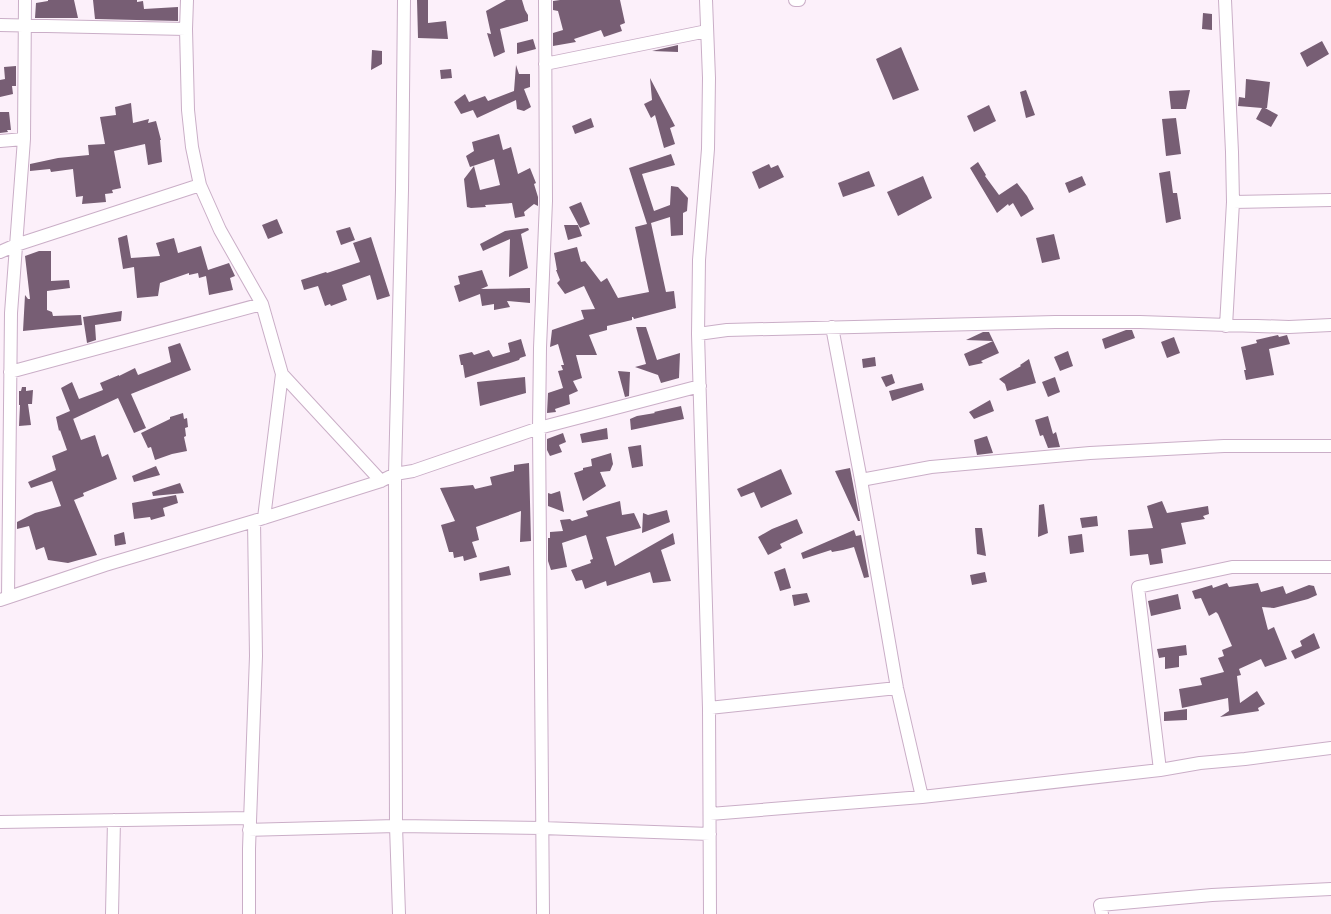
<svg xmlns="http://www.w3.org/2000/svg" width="1331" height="914" font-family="'Public Sans',sans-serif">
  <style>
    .building { fill: #775e74 }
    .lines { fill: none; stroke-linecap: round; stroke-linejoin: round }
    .street-casing { stroke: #caaec7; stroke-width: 14 }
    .street { stroke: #fff; stroke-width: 12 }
  </style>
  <rect width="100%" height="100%" fill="#fcf0fa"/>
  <!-- building -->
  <path class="building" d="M48,0h26l4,18h-43l1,-15 12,-2z
    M93,0h44v2l6,-1 1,8 34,-2v14l-83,-2z
    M417,0h11v23l18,-2 2,18 -30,-1z
    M506,0h16l3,10 3,5v6l-28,8 5,23 -11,5 -7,-24 4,1 -5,-23z
    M560,0h60l5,23 -5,2 2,6 -18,6 -3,-7 -27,9 2,3 -23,4v-13l10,-3 -5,-19 -5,-1v-9z
    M1203,13l9,1v16l-10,-1z
    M533,39l3,10 -19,5v-11z
    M1322,41l7,13 -22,13 -7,-14z
    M678,45v7l-26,-1z
    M901,47l18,43 -26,10 -17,-41z
    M372,50l10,1v13l-11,6z
    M516,65l3,9h11v13l-6,2 7,18 -7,4 -7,-2 -1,-9 -39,18 -4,-8 -12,4 -7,-12 11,-8 4,8 16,-6 3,5 26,-10z
    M16,66v20h-4l1,8 -13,3v-17l5,-1 -1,-12z
    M451,69l1,9 -11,1 -1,-9z
    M650,78l25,48 -5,2 5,16 -11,4 -9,-33 -4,3 -7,-14 8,-4z
    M1246,79l24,3 -3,26h-2l13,7 -7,12 -15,-8 6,-11 -24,-2 1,-9 6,1z
    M1026,90l9,25 -9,3 -6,-26z
    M1190,90l-4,19h-15l-2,-18z
    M131,103l2,20 16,-4 -1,4 8,-2 5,19h-1l2,22 -14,3 -3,-21 -31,7 7,37 -9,2 1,3 -8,1 1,8 -24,2 1,-8 -7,1 -3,-28 -22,3 -1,-3 -20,2v-7l28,-6 31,-3 -1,-10 17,-1 -5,-27 16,-2 -1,-8z
    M989,105l7,16 -22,11 -7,-16z
    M0,112h9l2,18h-4l1,2 -8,1z
    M591,118l3,9 -19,7 -3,-8z
    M1176,118l5,36 -15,2 -4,-37z
    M499,134l4,16 8,-3 7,27 12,-6 6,15 -2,1 4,13v9l-4,-2 -10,8 1,4 -10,2 -3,-15 -27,2 1,2 -15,1 -4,-1 -3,-28 10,-13 6,24 20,-5 -6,-26 -24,8 -4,-11 8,-5 -2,-9z
    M671,154l4,11 -33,9 12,37 16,-6 1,-19 7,1 10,11 -1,13 -4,2v22l-12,1 -1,-19 -19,6 15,69 8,-1 2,17 -42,11 -1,-2h-1v3l-25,6v4l-18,5 8,20h-21l6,23 -9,3 5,10 -9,4 1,9 -15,5 1,3 -9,1 1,-20 15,-5 -5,-17 5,-1 -2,-5h3l-6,-21 -8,3 2,-17 32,-11 -3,-9 14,-1 -11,-23 -19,8 -8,-11 3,-3 -4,-10h1l-3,-17 23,-6 4,15 4,-1 16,21 6,-4 11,20 31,-6 -14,-65 12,-3 -18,-56z
    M978,162l8,13 -1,1 14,19 18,-12 10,13 7,13 -13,8 -8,-14 -4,3 -1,-2 -11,9 -27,-45z
    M769,164l2,4 7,-3 6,12 -25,12 -7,-17z
    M869,171l6,15 -32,11 -5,-14z
    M1170,171l3,22h4l4,26 -15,4 -7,-50z
    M923,176l9,22 -34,18 -11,-24z
    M1082,176l4,9 -17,8 -4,-10z
    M581,202l9,22 -10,4 -11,-21z
    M277,219l6,14 -15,6 -6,-14z
    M564,225h14l4,11 -14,4z
    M350,227l5,13 -14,5 -5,-14z
    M528,228l1,2 -8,4 7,34 -19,9 1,-38 -27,12 -3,-7 25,-13z
    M1054,234l6,25 -18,4 -6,-25z
    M127,235l4,23 29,-2 -4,-13 18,-5 4,15 23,-7 7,24 21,-7 6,13 -5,2 3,12 -24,5 -3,-19 -7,2 -1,-5 -9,2v-2l-29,10 -2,13 -21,2 -3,-31 -11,2 -5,-31z
    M371,237l19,59 -13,4 -7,-25 -28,10 5,15 -16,6 -1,-2 -5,2 -7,-20 -14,4 -3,-10 25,-8 1,1 33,-11 -7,-19z
    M39,251h12v30l18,-1 1,8 -23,3v19l5,2 1,4 28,-1 1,10 -59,6 2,-36 3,4h2l-5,-43z
    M482,270l6,16 -7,3 49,-1v15l-23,-2 3,6 -16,3v-6l-12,2 -2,-12 -21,8 -5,-16 6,-2 -2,-8z
    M122,311l-1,10 -26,4 1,15 -9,3 -4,-26z
    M636,327h10l11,33 23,-7 -1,25 -18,5 -3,-8 -23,-8 11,-3z
    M1126,330h6l3,8 -30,11 -3,-10z
    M983,332h6l10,21 -18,8 2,2 -14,3 -5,-12 29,-13 -27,-1z
    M1278,335l1,2 8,-2 3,9 -21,5 5,26 -28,5 -2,-10h2l-5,-23 16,-4 -1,-3z
    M1174,337l6,16 -13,5 -6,-16z
    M521,339l5,17 -6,2 -1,2 -54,18 -2,-13h-2l-2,-10 13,-3 2,3 15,-5 4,7 17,-5 -2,-9z
    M180,343l11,27 -60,24 15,34 -12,5 -16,-35 -45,21 -2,-6 10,27 14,-5 7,22 6,-3 9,25 -34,14 1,3 -10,4 23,55 -29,8 -20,-3 -4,-13 -8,3 -7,-24 -12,3v-7l18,-9 26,-7 -9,-25 -21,7 -3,-6 28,-12 -4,-14 15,-6 -7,-20 -1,1 -3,-14 14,-6 -9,-23 11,-6 7,17 24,-9 -3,-7 19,-8v1l16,-8 3,7 33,-13 -3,-15z
    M1068,351l5,15 -13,5 -6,-14z
    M875,357l1,9 -13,2 -1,-9z
    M1029,359l7,24 -29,8 -2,-7 -6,-5 22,-13 -1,-1z
    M618,371l12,1 -1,24 -4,1z
    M892,374l3,9 -9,4 -5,-10z
    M525,377l1,16 -46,13 -3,-24z
    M1055,377l5,15 -12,5 -6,-15z
    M922,383l2,7 -32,11 -3,-10z
    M22,387h4v4l7,-1 -1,14h-4l3,21 -12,1 1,-21h-1v-14h2z
    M990,400l4,11 -20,8 -5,-7z
    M681,406l3,13 -53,11 -1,-11 7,-3 18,-3 -1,-1z
    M183,413l1,6 3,-1 1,9 -3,1 1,8 -2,1 3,14 -15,3 -17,6 -4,-13 -3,1 -7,-15 29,-14v-2z
    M1048,416l5,18 3,-2 4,15 -12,1 -5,-13 -3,1 -5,-16z
    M607,428l1,11 -26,4 -2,-9z
    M563,433l3,9 -7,3 3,7 -12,4 -3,-6v-11z
    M987,436l6,17 -16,2 -3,-15z
    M641,445l2,21 -11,2 -4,-21z
    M611,453l2,11 -3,7 -10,1 6,14 -23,15 -9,-28 9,-3v-2l9,-2 -1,-7z
    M529,463l2,78 -11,1 1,-31 -45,16 3,13 -7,2 5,15 -13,4 -1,-5 -9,2 -1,-6h-4l-8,-27 14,-4 -15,-33 33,-3 2,4 17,-4 -2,-8 24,-6v-6z
    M156,466l4,9 -26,7 -2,-6z
    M850,468l10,53h-2l-23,-50z
    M781,469l11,25 -31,14 -7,-16 -13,5 -4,-8z
    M180,483l4,10 -31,3 -1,-4z
    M560,491l4,21 -16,-6v-13l3,1z
    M176,495l2,8 -15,5 2,8 -14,4 -1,-3 -16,2 -2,-16z
    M620,501l2,14 12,-2 7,15 -35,9 9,29 58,-33 2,11 -14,6 10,31 -18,2 -3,-11 -43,14 -1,-5 -21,8 -3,-9 -6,1 -5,-11 20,-7 -1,-3 3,-1 -7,-24 -24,8 5,24 -16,3 -3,-9v-23h2v-6l13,-1 -3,-11 10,-1 2,2 16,-5 -2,-5z
    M1162,501l5,12 41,-7 1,8 -6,2 2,3 -24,4 5,21 -25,5 2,14 -13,2 -2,-11 -18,2 -2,-26 25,-2 -6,-22z
    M1044,504l4,29 -10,4 1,-32z
    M667,510l3,12 -28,11 1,-20 5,2z
    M1097,516l1,10 -16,2 -2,-10z
    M797,519l6,14 -23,11 2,4 -14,7 -10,-18 14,-8z
    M975,528h7l4,28 -9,-2z
    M854,530l2,6 5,-1 8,42 -5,1 -10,-31 -11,3 -11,2 -1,-2 -28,9 -2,-6z
    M124,532l2,12 -11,2 -1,-11z
    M1082,534l2,18 -14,2 -2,-18z
    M509,566l2,9 -31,6 -1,-8z
    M785,568l6,20 -11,3 -6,-19z
    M985,572l2,10 -15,3 -2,-10z
    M1227,583l2,4 29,-4 3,9 22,-6 3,8 23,-9 5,1 3,9 -9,4 -34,9 -12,-1 6,23 6,-3 13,32 -22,8 -4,-8 -22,10 2,6 -4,1 3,27 17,-12 8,13 -7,4 1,3 -39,6 9,-6 -1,-13 -46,10 -3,-19 23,-4 -2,-7 24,-6 -6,-14 6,-2 -2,-6 10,-4 -14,-32 -2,-2 -7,4 -8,-18 -6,1 -3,-8 20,-6 1,3z
    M807,593l3,9 -16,4 -2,-11z
    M1178,594l3,15 -30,7 -3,-15z
    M1314,633l6,15 -25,11 -4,-8 11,-5 -2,-5z
    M1186,645l1,10 -8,1v11l-14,2v-12l-6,1 -2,-9z
    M1187,709v11l-23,1v-9z"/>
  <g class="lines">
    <defs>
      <path id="street" d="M187,0l-1,29 2,81 4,37 8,38 20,45 42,74 20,70 -18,144
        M706,0l3,78 -1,71 -9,111 -1,74 11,374 1,206
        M795,0h4
        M1225,0l7,152 1,50 -7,124
        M0,25l186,4
        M545,64l162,-33
        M0,141l24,-2
        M1233,202l98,-2
        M0,252l16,-7 184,-60
        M832,327l29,153 36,208 25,109
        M698,334l29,-4 328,-8h85l149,5 42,-2
        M10,372l252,-68
        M282,374l99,107
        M861,480l70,-13 159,-14 134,-7h107
        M8,597l3,-284 13,-174 1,-139
        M0,600l105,-35 149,-44 127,-40 14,-7 18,-3 126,-43 161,-42
        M709,708l188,-20
        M1160,770l-22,-183 94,-20h99
        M710,814l212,-17 238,-27 40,-7 45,-4 86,-11
        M0,822l250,-4
        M249,830l147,-4 146,2 168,6
        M112,914l2,-94
        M249,914v-65l7,-193 -2,-135
        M399,914l-3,-88 -1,-352 7,-284 2,-190
        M543,914l-4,-486 1,-80 6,-147 -1,-201
        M1102,914l-2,-9 112,-10 119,-6"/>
    </defs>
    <!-- street casing -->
    <use href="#street" class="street-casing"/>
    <!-- street -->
    <use href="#street" class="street"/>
  </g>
</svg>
